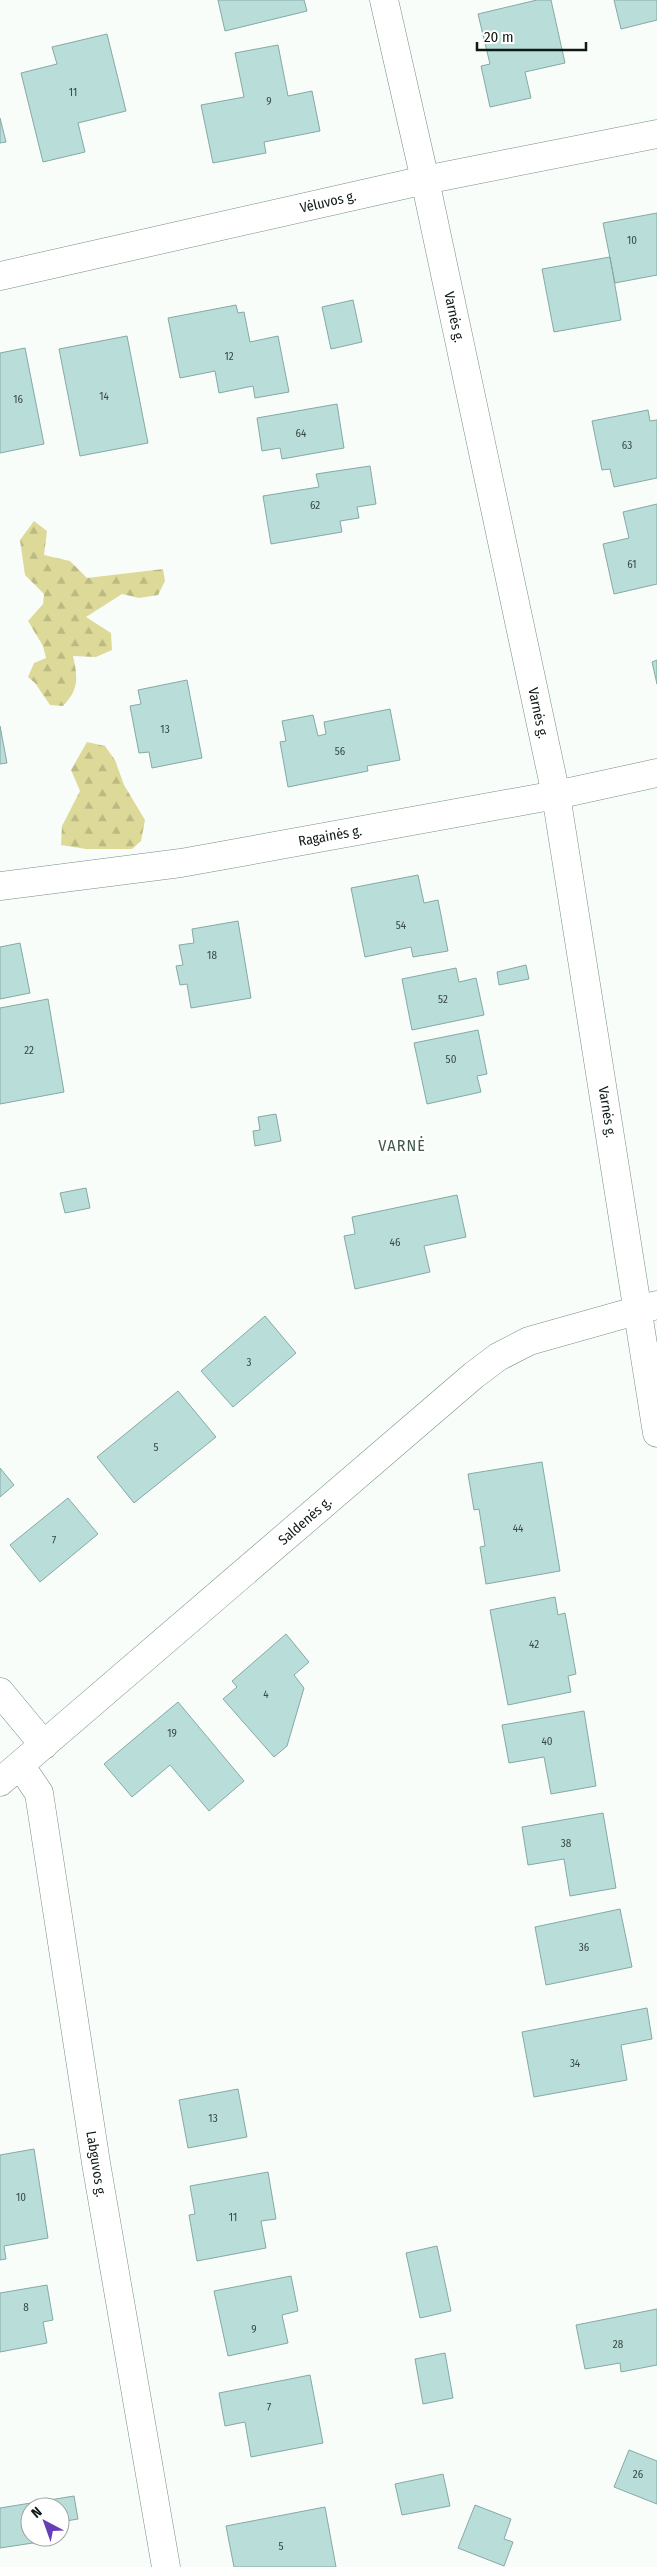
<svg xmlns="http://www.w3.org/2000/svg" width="657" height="2567" font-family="'Fira Sans Condensed',sans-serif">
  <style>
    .forest { fill: url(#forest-firs) }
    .building { fill: #b9ddd8; stroke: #86a9a4 }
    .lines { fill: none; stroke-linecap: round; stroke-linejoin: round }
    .minor-casing { stroke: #759080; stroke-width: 29 }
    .minor { stroke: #fff; stroke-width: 28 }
    .labels { text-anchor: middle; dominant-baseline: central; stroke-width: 4; stroke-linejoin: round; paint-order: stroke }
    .number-label { font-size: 11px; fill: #3a4b45 }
    .street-label { font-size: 14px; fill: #0f1a14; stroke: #fff }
    .quarter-label { font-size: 16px; letter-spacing: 1px; fill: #40594b; stroke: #fff }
  </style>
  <defs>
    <pattern id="forest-firs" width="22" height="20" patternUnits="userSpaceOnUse" patternTransform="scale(1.25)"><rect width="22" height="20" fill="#ddda99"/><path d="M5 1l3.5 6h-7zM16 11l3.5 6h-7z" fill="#bcba83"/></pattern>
  </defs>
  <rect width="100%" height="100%" fill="#f8fdfa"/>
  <!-- forest -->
  <path class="forest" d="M34,521l13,10 -3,24 26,6 17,17 76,-9 2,12 -7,14 -19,3 -17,-4 -36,23 25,16 1,17 -16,7 -23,-1c5,22 6,33 -10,50l-13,-1 -15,-22 -7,-6 6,-14 12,-5 -3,-12 -15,-25 15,-17 1,-10 -19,-19 -5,-35z
    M87,742l18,4 10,14 9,25 21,35 -4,21 -9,8h-46l-25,-4 1,-19 18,-35 -9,-21z"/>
  <!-- building -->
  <path class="building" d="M218,0h86l3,11 -82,20z
    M537,0h14l14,63 -40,9 6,26 -41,9 -9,-41 9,-2 -12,-50z
    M614,0h43v20l-36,9z
    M107,34l19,77 -48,12 7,29 -42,10 -22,-89 36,-9 -5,-17z
    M278,45l10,51 24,-5 8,40 -56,11 2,11 -53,10 -12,-58 43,-8 -9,-44z
    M0,118l6,24 -6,1z
    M657,213v62l-42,8 -12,-60z
    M610,257l11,63 -67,12 -12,-63z
    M353,300l9,42 -31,7 -9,-42z
    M236,305l2,8 6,-1 6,30 28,-6 11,56 -34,6 -2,-12 -34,7 -4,-22 -35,7 -12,-60z
    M127,336l21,107 -68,13 -21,-107z
    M25,348l19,96 -44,9v-100z
    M337,404l7,44 -62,11 -2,-11 -18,3 -5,-33z
    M648,410l2,11 7,-1v58l-43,9 -4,-18 -8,1 -10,-49z
    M370,466l6,38 -19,3 2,11 -19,3 2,11 -71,12 -8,-48 56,-9 -3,-13z
    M657,504v80l-43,10 -11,-50 26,-6 -6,-26z
    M657,660v24l-5,-22z
    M187,680l15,78 -50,10 -3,-16 -10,1 -9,-47 11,-2 -3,-14z
    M390,709l10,51 -33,6 1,5 -80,16 -8,-45 6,-1 -4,-20 31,-6 5,21 8,-2 -2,-12z
    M0,726l7,37 -7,1z
    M418,875l6,28 14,-3 10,51 -35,6 -2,-10 -46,10 -14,-69z
    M238,921l13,77 -60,10 -4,-24 -7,1 -4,-19 7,-1 -4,-20 15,-2 -2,-14z
    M20,943l10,50 -30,6v-52z
    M526,965l3,14 -30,6 -2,-13z
    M456,968l3,14 17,-4 8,37 -72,15 -10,-51z
    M48,999l16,93 -64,12v-96z
    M478,1030l9,44 -10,2 4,16 -54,12 -13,-61z
    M276,1114l5,27 -26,5 -2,-15 7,-1 -2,-13z
    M86,1188l4,20 -25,5 -5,-20z
    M457,1195l9,42 -42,9 6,26 -75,17 -11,-53 11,-2 -3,-17z
    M265,1316l31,37 -63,54 -32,-36z
    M178,1391l38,46 -82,66 -37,-46z
    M542,1462l18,109 -74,13 -6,-37 5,-1 -6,-37 -5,1 -6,-36z
    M0,1468l14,17 -14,12z
    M68,1498l30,36 -58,48 -30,-37z
    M555,1597l3,18 7,-2 11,61 -8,2 3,16 -63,13 -18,-95z
    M286,1634l23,28 -15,13 10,13 -17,58 -13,11 -51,-58 14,-12 -5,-6z
    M178,1702l66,79 -35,30 -39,-46 -38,32 -28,-33z
    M584,1711l12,75 -45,8 -7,-37 -35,6 -7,-38z
    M603,1813l13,75 -46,8 -6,-37 -36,6 -6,-38z
    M620,1909l12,58 -86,18 -11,-58z
    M647,2008l5,31 -31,6 6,35 -93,17 -12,-65z
    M238,2089l9,48 -59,11 -9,-48z
    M34,2149l14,89 -44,8 2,13 -6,1v-105z
    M268,2172l8,47 -15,2 5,27 -69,13 -8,-46 6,-1 -5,-28z
    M437,2246l14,65 -31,7 -14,-65z
    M291,2276l7,35 -16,4 6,28 -60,13 -14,-65z
    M47,2285l6,35 -10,2 4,21 -47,9v-59z
    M657,2309v56l-36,7 -1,-9 -35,6 -9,-44z
    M445,2353l8,45 -30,6 -8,-45z
    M310,2375l13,68 -72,14 -6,-35 -20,4 -6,-33z
    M629,2450l28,11v43l-43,-17z
    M443,2474l7,32 -48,9 -7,-31z
    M74,2496l4,23 -18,3v-15h-30v30h15l1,4 -46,7v-40z
    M475,2505l36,14 -7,20 9,3 -9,24 -46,-18z
    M325,2507l11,60h-102l-8,-41z"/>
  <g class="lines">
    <defs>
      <path id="minor" d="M384,0l41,180 131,615 101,638
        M0,276l425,-96 232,-46
        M0,886l181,-23 375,-68 101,-22
        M0,1692l44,53
        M20,1765l19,28 57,370 70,404
        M0,1782l474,-407 24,-18 31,-16 128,-36"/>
    </defs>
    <!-- minor casing -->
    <use href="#minor" class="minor-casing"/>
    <!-- minor -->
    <use href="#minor" class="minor"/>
  </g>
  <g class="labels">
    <!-- number labels -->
    <g class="number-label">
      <text x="73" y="92">11</text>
      <text x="269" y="101">9</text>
      <text x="632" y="240">10</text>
      <text x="229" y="356">12</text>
      <text x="104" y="396">14</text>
      <text x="18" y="399">16</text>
      <text x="301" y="433">64</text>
      <text x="627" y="445">63</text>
      <text x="315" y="505">62</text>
      <text x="632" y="564">61</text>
      <text x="165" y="729">13</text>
      <text x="340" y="751">56</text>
      <text x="401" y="925">54</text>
      <text x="212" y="955">18</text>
      <text x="443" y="999">52</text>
      <text x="29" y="1050">22</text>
      <text x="451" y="1059">50</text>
      <text x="395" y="1242">46</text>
      <text x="249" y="1362">3</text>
      <text x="156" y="1447">5</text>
      <text x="518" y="1528">44</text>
      <text x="54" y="1540">7</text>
      <text x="534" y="1644">42</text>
      <text x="266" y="1694">4</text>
      <text x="172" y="1733">19</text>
      <text x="547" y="1741">40</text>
      <text x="566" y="1843">38</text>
      <text x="584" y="1947">36</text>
      <text x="575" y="2063">34</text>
      <text x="213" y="2118">13</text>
      <text x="21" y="2197">10</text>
      <text x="233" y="2217">11</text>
      <text x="26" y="2307">8</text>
      <text x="254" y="2329">9</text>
      <text x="618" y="2344">28</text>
      <text x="269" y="2407">7</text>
      <text x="638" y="2474">26</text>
      <text x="281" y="2546">5</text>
    </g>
    <!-- street labels -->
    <g class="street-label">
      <text transform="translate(328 202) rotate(-13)">Vėluvos g.</text>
      <text transform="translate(454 317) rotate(78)">Varnės g.</text>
      <text transform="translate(538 713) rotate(78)">Varnės g.</text>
      <text transform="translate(330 836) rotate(-10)">Ragainės g.</text>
      <text transform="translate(607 1112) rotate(81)">Varnės g.</text>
      <text transform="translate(305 1521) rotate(-41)">Saldenės g.</text>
      <text transform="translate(96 2164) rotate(81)">Labguvos g.</text>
    </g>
    <!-- quarter labels -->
    <g class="quarter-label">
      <text x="402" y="1145">VARNĖ</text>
    </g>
  </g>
  <!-- north arrow -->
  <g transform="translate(45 2522) rotate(319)"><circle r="24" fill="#ffffff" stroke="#9fa3a1"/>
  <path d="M0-4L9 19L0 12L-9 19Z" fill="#683eb6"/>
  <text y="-8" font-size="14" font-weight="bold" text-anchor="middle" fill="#0f1a14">N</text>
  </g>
  <!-- scale -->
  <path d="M477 42v8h109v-8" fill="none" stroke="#0f1a14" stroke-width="2.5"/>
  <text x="484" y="42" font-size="15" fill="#0f1a14" stroke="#ffffff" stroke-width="4" paint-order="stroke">20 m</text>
</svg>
